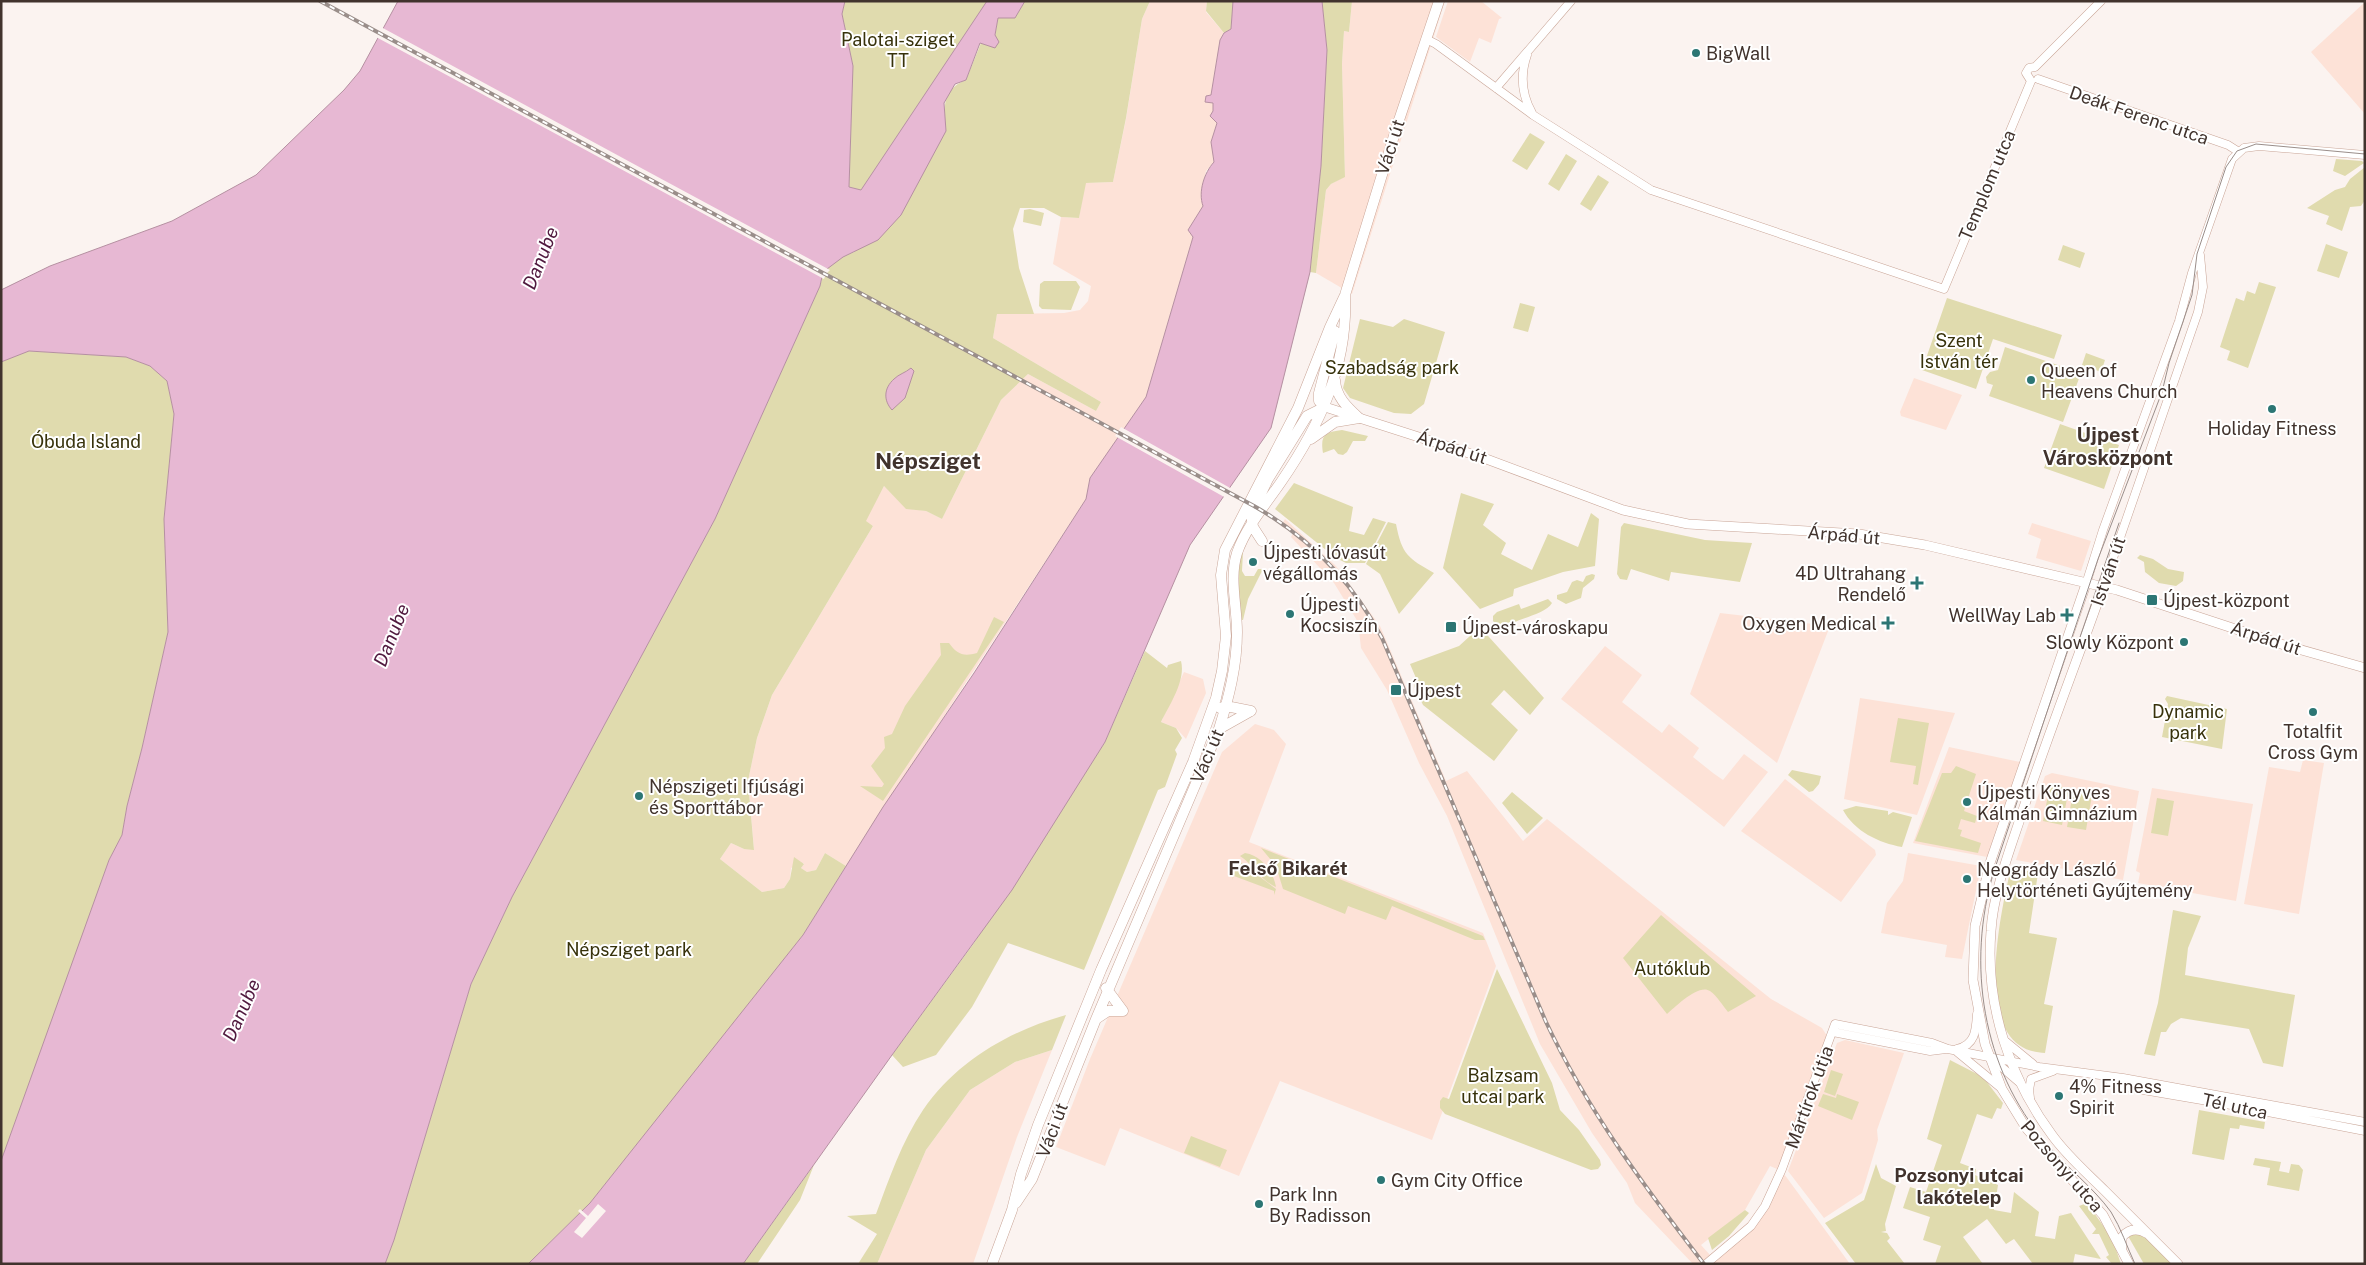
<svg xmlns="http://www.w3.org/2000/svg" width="2366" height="1265" font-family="'Public Sans',sans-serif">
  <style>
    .built { fill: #fde2d7; fill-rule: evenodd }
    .green { fill: #e0dbae }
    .water { fill: #e7b8d3; stroke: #b590a1 }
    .pier { fill: #fbf3f0 }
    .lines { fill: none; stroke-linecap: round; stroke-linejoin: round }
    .tertiary-casing { stroke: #c9a597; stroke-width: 9 }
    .secondary-casing { stroke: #c9a597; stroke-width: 10 }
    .primary-casing { stroke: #c9a597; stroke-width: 11 }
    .tertiary { stroke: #fff; stroke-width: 8 }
    .secondary { stroke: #fff; stroke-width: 9 }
    .primary { stroke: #fff; stroke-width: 10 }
    .tram { stroke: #9a8e8a; stroke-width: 1 }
    .rail-casing { stroke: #9a8e8a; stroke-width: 4 }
    .rail { stroke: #fff; stroke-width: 2; stroke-dasharray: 5.5; stroke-linecap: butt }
    .poi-dot { fill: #2c7674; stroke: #fff; stroke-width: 2 }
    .labels { text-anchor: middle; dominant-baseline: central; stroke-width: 4; stroke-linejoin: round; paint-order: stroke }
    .park-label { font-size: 18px; fill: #37320b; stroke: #fff }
    .poi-label { font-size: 18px; fill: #41332d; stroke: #fff; text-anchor: start }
    .street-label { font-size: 18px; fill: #41332d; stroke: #fff }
    .water-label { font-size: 19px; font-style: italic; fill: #50193e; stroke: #fff }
    .neighbourhood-label { font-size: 19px; font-weight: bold; fill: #41332d; stroke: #fff }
    .quarter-label { font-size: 20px; font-weight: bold; fill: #41332d; stroke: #fff }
    .district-label { font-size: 22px; font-weight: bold; fill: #41332d; stroke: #fff }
  </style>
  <rect width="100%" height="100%" fill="#fbf3f0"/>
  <!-- built -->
  <path class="built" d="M1150,1h57l-1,11 18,21 -4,7 -9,55 -6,7 8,1 4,20 -6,19 3,20 -8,9 -4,18 1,17 -15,24 5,7 -47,160 -56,81 -4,21 -240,367 -21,-13 -9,17 -9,2 -6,-4 3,-5 -13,5 -1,11 -6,9 -22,4 -42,-33 11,-16 13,6h10l-6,-68 9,-43 15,-43 101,-169 -8,-5 19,-35 22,22 20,3 16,8 59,-119 27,-26 68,37 5,-9 -108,-64 4,-24 67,-1 16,-3 8,-9 3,-15 -38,-22 8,-47 18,1 6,-35 28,-1 13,-63 16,-100z
    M1352,1h93l-93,293 -36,-21 10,-83 5,-6 14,-8 -3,-112 2,-33 5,1z
    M1448,1h33l21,17 -3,1 -8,24 -12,-5 -9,24 -34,-25z
    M2365,2v112l-54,-62z
    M1914,378l48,17 -16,35 -45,-14 -1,-4z
    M1285,519l51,47 44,60 66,155 21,-10 56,70 24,-22 224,180 51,29 5,8 -48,131 71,97h-157l-58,-61 -8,-20 -35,-50 -52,-89 -93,-228 -28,-53 -32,-73 -26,-42 -3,-26 -24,-39 -43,-46 2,-4 -12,-7zM1770,1166l7,3 -17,38 -9,13 -41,35 -9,-10 44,-35z
    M2032,523l59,18 -10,30 -45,-13 5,-19 -13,-5z
    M1720,613l110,13 -53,137 -87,-69z
    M1605,646l37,29 -20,27 40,31 7,-9 30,24 -6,9 20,16 10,7 21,-26 24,18 -44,55 -163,-128z
    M1184,672l19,7 3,14 -20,46 -10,-11 -15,-6z
    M1860,698l95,15 -38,102 -73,-16z
    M1255,724l19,6 12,14 -37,98 234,91 13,33 -64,174 -152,-59 -41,95 -119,-48 -15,38 -49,-19 34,-88 132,-307z
    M1949,747l71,15 -33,95 -74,-14z
    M2303,760l21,3 -25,151 -55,-10 25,-137 31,5z
    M2052,773l87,18 -16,89 -107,-20 29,-84z
    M1785,779l90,71 1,5 -35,47 -100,-71z
    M2152,788l101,16 -17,97 -98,-18 2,-10 -4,-2z
    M1908,853l73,13 -19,93 -17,-2 2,-12 -66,-12 6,-30 16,-22z
    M1845,1040l59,13 -27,77 1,10 -16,53 -38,25 -36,-47 49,-128z
    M1052,1050l-35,87 -44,127h-96l49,-114 44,-60 45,-28z"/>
  <!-- green -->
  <path class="green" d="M845,1h142l-126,189 -12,-3 4,-121 -11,-52z
    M1025,1h125l-8,18 -16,99 -13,64 -27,1 -7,35 -18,-1 -17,-9h-24l-7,21 6,39 15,46h-37l-4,24 108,64 -5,9 -68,-37 -27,26 -59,119 -16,-8 -20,-2 -22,-23 -18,35 7,5 -101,169 -15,43 -9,43 6,69 -10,-1 -13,-6 -11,16 42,33 22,-4 6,-9 4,-22 10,7 -3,4 6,4 9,-2 9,-17 21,13 -43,69 -101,128 -112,140 -62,61h-143l9,-24 77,-256 41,-87 203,-378 105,-233c4,-19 16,-27 34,-34l92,-121c-2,-23 -5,-41 20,-51l15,-37 14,-7 3,-18h17z
    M1207,1h26l-2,28 -7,4 -18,-22z
    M1322,1h30l-3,31 -5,-1 -2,33 3,113 -14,7 -5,6 -10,83 -6,-1 11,-106 6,-116z
    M1530,133l15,9 -18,28 -15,-9z
    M1566,154l11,7 -18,30 -11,-7z
    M2336,159l26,2 2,2 -19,13 -12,-5z
    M2365,167v33l-4,6 -11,1 -8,24 -16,-7 3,-8 -22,-8 28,-18 10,-3 5,-8z
    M1598,175l11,7 -18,29 -11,-7z
    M1030,209l14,4 -3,13 -18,-4 1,-12z
    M2326,244l22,8 -9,26 -22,-7z
    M2063,245l22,8 -5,15 -22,-8z
    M1044,281h32l4,6 -9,23 -29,-1 -3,-3 1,-22z
    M2259,282l17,5 -28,81 -21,-8 3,-9 -10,-4 16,-49 8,3 3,-10 8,3z
    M1947,298l115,37 -8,24 -61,-20 -17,50 -54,-19z
    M1520,303l15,4 -7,25 -15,-4z
    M1360,319l33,8 11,-8 41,13 -21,72 -13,10 -17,-1 -44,-15 -7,-10z
    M2005,347l76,26 -18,49 -74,-26 4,-11 -6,-2 -1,-6 4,-5 8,-2z
    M28,351l98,6 24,9 17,15 7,33 -10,105 4,113 -26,116 -15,58 -5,29 -13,25 -37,107 -2,15 -8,14 -61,165v-799z
    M2086,353l19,7 -4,12 -19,-7z
    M2060,424l59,21 -15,44 -60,-21z
    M1342,430l26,6 -3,5h-12l-6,11 -4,3 -5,-1 -4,-5 -11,4c-3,-18 2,-21 19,-23z
    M1294,483l59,24 -4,24 15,4 9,-17 13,4 -21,41h-19l-10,-5 -61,-49z
    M1461,493l33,11 -11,21 23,18 -5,11 31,16 16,-36 30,13 13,-34 8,6 -4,47 -32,6 -49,17 -1,7 -33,13 -37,-41z
    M1388,522l8,2c6,31 12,34 38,49l-35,41 -19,-40 -14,-10z
    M1624,523l81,17 47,3 -12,39 -69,-10 -2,9 -38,-12 -4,11 -7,-1 -3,-5 4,-47z
    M1243,552l-1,19 3,5h9l4,-7h5l-15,30 -5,21h-4l-3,-25 3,-42z
    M2140,555l13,4 15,10 16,3 -1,9 -7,5 -17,-3 -14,-11 -1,-10 -7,-4z
    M1592,574l3,1 -1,4 -11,9 -2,10 -15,6 -9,-5v-4l10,-3 5,-10 5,-2 6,2 3,-6z
    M1548,599l4,4c-8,13 -38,15 -51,27l-8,-9v-5l4,-4 22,-8 2,5z
    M994,617l10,5 -121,179 -23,-15 22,1 2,-3 -13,-18 14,-18 -1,-11 8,-3 13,-28 36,-51 -1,-12h9c8,11 14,14 28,10z
    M1480,627l64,71 -14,17 -26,-25 -13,14 27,26 -24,31 -71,-56 -9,-19 2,-8 -6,-14 49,-18z
    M1145,651l22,17 1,-3 13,-4c5,19 -11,43 -20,61l15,6 6,10 -7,12 2,4 -12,33 -7,3 -74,180 -76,-27 -36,64 -36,48 -33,12 -11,-12 82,-112 131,-201z
    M2167,696l60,13 -5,40 -60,-12 6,-33 -3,-5z
    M1898,718l31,5 -11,62 -5,-1 3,-18 -26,-4z
    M1956,766l20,8 -12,37 13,5 -2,7 -14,-4 -3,10 4,1 -2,6 21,7 -3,10 -63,-12 27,-68h9z
    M1792,770l29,6 -2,8 -6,7 -4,1 -21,-17z
    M2050,785l19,3 -7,37 -19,-4z
    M1512,792l31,26 -16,16 -25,-31z
    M2073,792l19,3 -6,35 -19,-3z
    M2157,798l17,3 -6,35 -17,-3z
    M1856,806l32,5v4l5,-3 19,5 -10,30c-23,-4 -48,-16 -59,-37z
    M1261,848l222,88 2,4h-10l-83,-34 -6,14 -38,-14 -3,8 -62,-25 -7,-23z
    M1245,853c17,3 28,18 31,34 -16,-7 -22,-22 -36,-31z
    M1238,860l38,29 -2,6v-4l-40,-15 -2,4z
    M2011,868l27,5 -9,60 28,5 -13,66 9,2 -8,47c-9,-1 -18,-2 -26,-8 -41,-29 -18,-135 -8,-177z
    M2173,910l28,6 -13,32 -3,27 110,20 -12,72 -20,-4 -14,-34 -68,-11 -10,6 -5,8h-5l-6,24 -11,-2 14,-51z
    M1661,915l95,81 -28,16c-5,-6 -11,-16 -18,-21 -11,-8 -35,16 -43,23l-44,-56z
    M1497,969l55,114 8,27 19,20 21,30 1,5 -3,4 -7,1 -146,-56 -5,-6v-7l3,-4 6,2z
    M1066,1015l-14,35 -37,12 -45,28 -44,60 -49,114h-19l19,-30 -30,-18 29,-2c13,-35 26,-73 47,-104 34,-49 86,-79 143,-95z
    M1950,1060l33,17 20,26 -2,6 -4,-1 -5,11 -15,-5 -17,49 16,6 -1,6 23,10 -4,25 17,3 3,-21 25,20 -4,24 20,3 4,-23 12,-3 30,46 -26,-5 -2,10h-40l-19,-25 -8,5 -19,-25 -24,18 20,27h-48l6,-18 -18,-6 7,-23 -27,-9 7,-21 16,5 16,-47 -15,-6z
    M1831,1070l12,4 -8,22 -11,-4z
    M1823,1094l13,4 1,-4 22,8 -7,18 -34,-14z
    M2199,1110l66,12 -1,7 -24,-4 -1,4 -9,-1 -6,32 -32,-6z
    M1191,1136l36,14 -7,17 -36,-14z
    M2255,1158l26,4 -2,9 10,2 2,-9 8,1 4,5 -4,21 -32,-6 3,-17 -17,-3z
    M1876,1164l5,14 15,8 -11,38 1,7 -5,1 6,1 3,5 -3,3 18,23h-49l-31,-41 39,-23z
    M814,1165l-14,35 -43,64h-14z
    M2087,1203l25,35 9,26h-9l-6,-7 3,-2 -10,-21h-7l4,-5 -17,-23z
    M1745,1210l4,3 -20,23 -17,14 -4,-12z
    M2131,1234l12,1 30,29h-29l-16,-28z"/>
  <!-- water -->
  <path class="water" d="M398,1h447l-3,13 11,52 -4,121 12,3 126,-189h38l-10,17h-17l-3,17 4,7 -4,6 -15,-5 -14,37 -11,4 -11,19 2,28 -45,84 -23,25 -35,17 -20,15 -3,14 -105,233 -203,378 -41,87 -77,256 -9,24h-384v-103l108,-301 13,-25 5,-29 15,-58 26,-116 -4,-113 10,-105 -7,-33 -17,-15 -24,-9 -97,-6 -28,11v-72l49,-24 122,-45 84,-46 88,-85 16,-19z
    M1233,1h89l5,49 -6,116 -11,106 -39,156 -81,117 -85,197 -93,148 -120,165 -149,209h-215l62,-61 213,-268 80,-128 91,-134 112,-174 4,-21 56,-81 47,-160 -5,-7 15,-24c-5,-14 1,-33 11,-44l-3,-20 6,-19 -7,-7 3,-5v-8l-8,-1 1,-6 5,-1 9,-55 4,-7 7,-4z
    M911,368l3,3 -9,27 -13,12c-9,-10 -8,-22 2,-31 5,-5 11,-6 17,-11z"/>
  <!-- pier -->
  <path class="pier" d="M381,27l262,142 187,101 -4,4 -2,5 -342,-185 -106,-57z
    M1121,427l111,62 -6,9 -111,-62z
    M598,1204l8,7 -24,27 -8,-6 12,-14 -8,-7 2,-2 8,7z"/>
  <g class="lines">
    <defs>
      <path id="tertiary" d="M1426,39l10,5 97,71 118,75 293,99 87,-208
        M1527,55c-7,20 -5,40 5,58
        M2038,79l190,66 11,7
        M2031,81l-5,-8 3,-5 6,-1 66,-66
        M1496,88l75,-87
        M2086,584l17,-54 76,-209 13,-48 40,-114 12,-11 15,-2 106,9
        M2103,587l95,-275 5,-25 -3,-32
        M1833,1032l97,19 16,-2
        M2005,1041l28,23
        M1957,1049c18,-4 19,-18 20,-35
        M1956,1051l45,37
        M1991,1058l28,24
        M2107,1078l7,7 123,21 128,25
        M2030,1098l-1,-8 2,-11 22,-8
        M1706,1264l45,-38 14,-20 17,-37 53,-145 97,19 16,6 91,18 84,11 242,44"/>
      <path id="secondary" d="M1325,407l156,50 142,53 65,14 171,10 66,11 192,45 167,55 81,23
        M2086,584l-96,279 -15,63 -2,54 12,64 17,45 24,39 77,87 26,49
        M2103,587c-26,74 -55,148 -80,223 -12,37 -30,82 -32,121 -6,73 18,146 61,204 15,21 35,38 53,56 24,24 48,48 73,73
        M2122,1247v-10c7,-8 15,-9 24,-4"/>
      <path id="primary" d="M1335,380c1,17 12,27 24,38
        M1325,407l-6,-6v-8l16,-62
        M1311,439l24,-17 24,-4
        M1262,541l-9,-14 -2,-13 17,-35 39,-63 18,-9
        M1220,708l6,-2 25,5
        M1219,729l32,-18
        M1106,988l17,23
        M1096,1019l12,-8h15
        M1016,1203l16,-24 64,-160 123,-290c10,-32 18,-63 18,-97 0,-26 -8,-54 0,-79 9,-26 29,-49 44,-71 39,-57 67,-116 64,-186
        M992,1264l20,-54 9,-36 17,-49 63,-155 92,-208 23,-64 6,-27 4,-35 -5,-61 4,-25 73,-142 32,-81 15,-32 52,-169 42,-125"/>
    </defs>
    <!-- tertiary casing -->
    <use href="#tertiary" class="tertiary-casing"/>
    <!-- secondary casing -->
    <use href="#secondary" class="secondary-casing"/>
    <!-- primary casing -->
    <use href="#primary" class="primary-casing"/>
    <!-- tertiary -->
    <use href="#tertiary" class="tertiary"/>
    <!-- secondary -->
    <use href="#secondary" class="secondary"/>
    <!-- primary -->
    <use href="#primary" class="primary"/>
    <!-- tram -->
    <path class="tram" d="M2077,646l42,-123
      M2135,1264c-8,-17 -14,-36 -24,-52 -18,-25 -45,-45 -65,-69 -64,-75 -80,-179 -52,-272l104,-312 64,-167 7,-29 23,-68 5,-41 29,-87 11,-16 19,-7 109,10"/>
    <defs>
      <path id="rail" d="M320,1l934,505c56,32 98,75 128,132l164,384c42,89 98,164 158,242"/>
    </defs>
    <!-- rail casing -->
    <use href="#rail" class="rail-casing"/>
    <!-- rail -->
    <use href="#rail" class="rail"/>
  </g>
  <!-- markers -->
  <g class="poi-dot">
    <circle cx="1696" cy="53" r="5"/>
    <circle cx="2031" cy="380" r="5"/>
    <circle cx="2272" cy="409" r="5"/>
    <circle cx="1253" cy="562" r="5"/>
    <path d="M1914.5 575.5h5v5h5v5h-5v5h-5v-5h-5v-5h5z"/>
    <rect x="2146" y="594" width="12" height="12" rx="2.5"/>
    <circle cx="1290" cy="614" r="5"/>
    <path d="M2064.5 607.5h5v5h5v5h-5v5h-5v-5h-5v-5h5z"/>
    <path d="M1885.5 615.5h5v5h5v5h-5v5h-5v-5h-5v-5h5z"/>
    <rect x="1445" y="621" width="12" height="12" rx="2.5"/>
    <circle cx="2184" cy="642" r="5"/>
    <rect x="1390" y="684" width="12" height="12" rx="2.5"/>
    <circle cx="2313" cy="712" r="5"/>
    <circle cx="639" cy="796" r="5"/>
    <circle cx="1967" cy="802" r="5"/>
    <circle cx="1967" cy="879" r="5"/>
    <circle cx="2059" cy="1096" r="5"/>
    <circle cx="1381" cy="1180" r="5"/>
    <circle cx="1259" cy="1204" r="5"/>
  </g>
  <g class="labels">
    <!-- park labels -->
    <g class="park-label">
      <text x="898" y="39">Palotai-sziget<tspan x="898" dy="21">TT</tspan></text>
      <text x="1959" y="340">Szent<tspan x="1959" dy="21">István tér</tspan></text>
      <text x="1392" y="367">Szabadság park</text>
      <text x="86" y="441">Óbuda Island</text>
      <text x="2188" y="711">Dynamic<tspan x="2188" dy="21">park</tspan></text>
      <text x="629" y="949">Népsziget park</text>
      <text x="1672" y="968">Autóklub</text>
      <text x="1503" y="1075">Balzsam<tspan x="1503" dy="21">utcai park</tspan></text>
    </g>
    <!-- poi labels -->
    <g class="poi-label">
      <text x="1706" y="53">BigWall</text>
      <text x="2041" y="370">Queen of<tspan x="2041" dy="21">Heavens Church</tspan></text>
      <text x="2272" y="428" text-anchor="middle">Holiday Fitness</text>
      <text x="1263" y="552">Újpesti lóvasút<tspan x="1263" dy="21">végállomás</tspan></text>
      <text x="1906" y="573" text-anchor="end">4D Ultrahang<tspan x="1906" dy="21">Rendelő</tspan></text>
      <text x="2163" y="600">Újpest-központ</text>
      <text x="1300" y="604">Újpesti<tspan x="1300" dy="21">Kocsiszín</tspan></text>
      <text x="2056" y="615" text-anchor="end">WellWay Lab</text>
      <text x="1877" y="623" text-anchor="end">Oxygen Medical</text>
      <text x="1462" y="627">Újpest-városkapu</text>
      <text x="2174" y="642" text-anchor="end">Slowly Központ</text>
      <text x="1407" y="690">Újpest</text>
      <text x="2313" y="731" text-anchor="middle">Totalfit<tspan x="2313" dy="21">Cross Gym</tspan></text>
      <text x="649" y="786">Népszigeti Ifjúsági<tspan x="649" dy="21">és Sporttábor</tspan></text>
      <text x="1977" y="792">Újpesti Könyves<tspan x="1977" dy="21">Kálmán Gimnázium</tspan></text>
      <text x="1977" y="869">Neogrády László<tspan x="1977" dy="21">Helytörténeti Gyűjtemény</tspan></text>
      <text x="2069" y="1086">4% Fitness<tspan x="2069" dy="21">Spirit</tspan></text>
      <text x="1391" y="1180">Gym City Office</text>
      <text x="1269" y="1194">Park Inn<tspan x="1269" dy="21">By Radisson</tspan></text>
    </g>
    <!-- street labels -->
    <g class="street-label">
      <text transform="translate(2139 115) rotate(19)">Deák Ferenc utca</text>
      <text transform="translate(1390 147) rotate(-72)">Váci út</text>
      <text transform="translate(1987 185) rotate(-67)">Templom utca</text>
      <text transform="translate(1452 447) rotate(18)">Árpád út</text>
      <text transform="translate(1844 535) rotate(5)">Árpád út</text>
      <text transform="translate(2108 571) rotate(-71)">István út</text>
      <text transform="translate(2266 638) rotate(18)">Árpád út</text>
      <text transform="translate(1207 756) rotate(-67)">Váci út</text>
      <text transform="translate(1809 1097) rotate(-70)">Mártírok útja</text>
      <text transform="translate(2235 1106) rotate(12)">Tél utca</text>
      <text transform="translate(1052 1130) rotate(-69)">Váci út</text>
      <text transform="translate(2062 1166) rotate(49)">Pozsonyi utca</text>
    </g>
    <!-- water labels -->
    <g class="water-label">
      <text transform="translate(540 258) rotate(-68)">Danube</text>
      <text transform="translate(391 635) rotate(-68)">Danube</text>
      <text transform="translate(241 1010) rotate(-66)">Danube</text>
    </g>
    <!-- neighbourhood labels -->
    <g class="neighbourhood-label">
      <text x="1288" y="868">Felső Bikarét</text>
      <text x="1959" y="1175">Pozsonyi utcai<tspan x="1959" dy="22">lakótelep</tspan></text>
    </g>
    <!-- quarter labels -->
    <g class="quarter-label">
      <text x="2108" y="435">Újpest<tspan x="2108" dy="23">Városközpont</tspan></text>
    </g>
    <!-- district labels -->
    <g class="district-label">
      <text x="928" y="461">Népsziget</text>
    </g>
  </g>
  <!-- border -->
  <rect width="2366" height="1265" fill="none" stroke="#41332d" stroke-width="5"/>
</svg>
